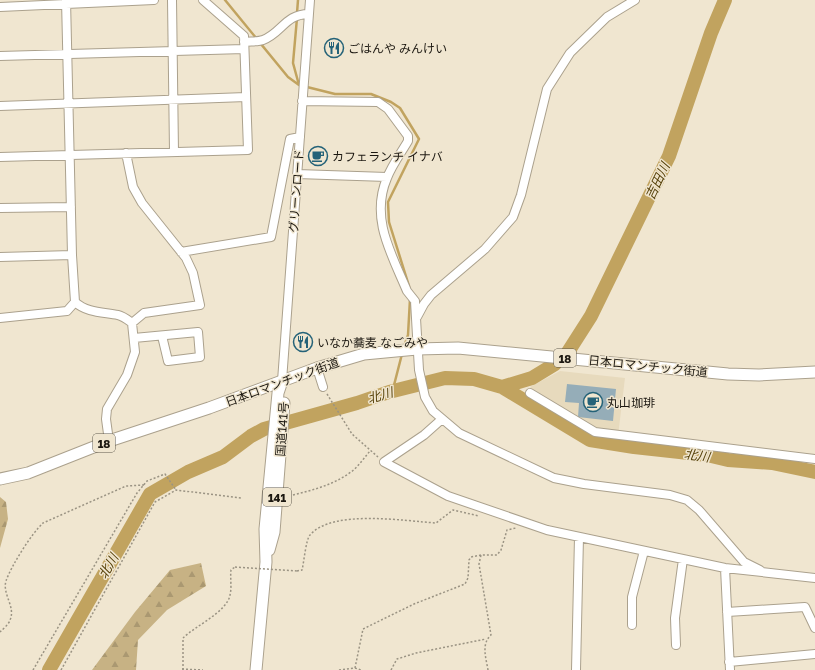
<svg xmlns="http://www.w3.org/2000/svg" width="815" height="670" font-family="'Golos Text','Noto Sans JP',sans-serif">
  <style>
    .built { fill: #e7dabd }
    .forest { fill: url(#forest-firs) }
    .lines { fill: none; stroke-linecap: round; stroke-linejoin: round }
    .stream { stroke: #c1a35f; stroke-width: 2.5 }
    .river { stroke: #c1a35f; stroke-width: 14 }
    .building { fill: #95adb8 }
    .minor-casing { stroke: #aba18d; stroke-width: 10 }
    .highway-casing { stroke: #aba18d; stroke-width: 13 }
    .path { stroke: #9a9383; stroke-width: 1.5; stroke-dasharray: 2 2; stroke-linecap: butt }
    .minor { stroke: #fff; stroke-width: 8 }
    .highway { stroke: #fff; stroke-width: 11 }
    .path-bridge { stroke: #9a9383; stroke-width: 1.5; stroke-dasharray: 2 2; stroke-linecap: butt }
    .labels { text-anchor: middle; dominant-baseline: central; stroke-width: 3; stroke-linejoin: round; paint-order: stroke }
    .shield { fill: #f0e6d0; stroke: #5c564a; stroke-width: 1 }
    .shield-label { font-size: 11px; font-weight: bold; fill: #1c1811 }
    .poi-label { font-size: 12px; fill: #1c1811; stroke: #f0e6d0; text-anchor: start }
    .street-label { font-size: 12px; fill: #1c1811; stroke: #f0e6d0 }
    .water-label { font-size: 13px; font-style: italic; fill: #57420a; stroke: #f0e6d0 }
  </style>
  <defs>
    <pattern id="forest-firs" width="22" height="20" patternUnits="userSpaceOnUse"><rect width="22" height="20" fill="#c7b284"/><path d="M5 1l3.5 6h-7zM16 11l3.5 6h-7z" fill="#aa9871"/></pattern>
  </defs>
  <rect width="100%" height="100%" fill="#f0e6d0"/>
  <!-- built -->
  <path class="built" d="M560,371l65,7 -7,58 -32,-9 -56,-40z"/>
  <!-- forest -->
  <path class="forest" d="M0,497l6,5 2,17 -8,29z
    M201,563l5,23 -39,24 -29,30 -2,30h-44l43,-58 35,-42z"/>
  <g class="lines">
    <!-- stream -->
    <path class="stream" d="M225,0l63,77 11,8
      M297,13l1,-13
      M297,18l-4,45 6,22 36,9h36l20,8 9,6 19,31 -31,63 1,20 20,64
      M404,347l4,-12 2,-36
      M389,392l4,-3 9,-35"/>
    <!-- river -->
    <path class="river" d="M568,352l23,-36 78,-160 42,-123 14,-33
      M502,387l30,-9 23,-14
      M49,670l101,-176 38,-22 35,-15 28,-21 13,-7 93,-26 32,-11 56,-14 29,1 28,8 88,53 44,7 73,8 21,5 44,3 43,9"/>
  </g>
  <!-- building -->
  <path class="building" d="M567,384l49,5 -3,32 -35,-4 1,-14 -14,-1z"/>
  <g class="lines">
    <defs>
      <path id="minor" d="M66,0l6,255 3,47c12,11 28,10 43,13 5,1 10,5 14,8
        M172,0l2,152
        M0,7l154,-7
        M244,42c5,-1 14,0 19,-2 19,-7 22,-26 46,-26
        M0,56l244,-7
        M302,101l76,1 10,7 20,27v5c-7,12 -16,24 -21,37 -17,40 4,75 20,113l8,10 4,69 6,27 8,14 26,22 95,45 30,6 86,11 17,5 12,10 45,52 16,8
        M0,106l246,-9
        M126,153l7,34 9,16 44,55 7,15 7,32 -56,8 -12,10
        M0,157l248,-7 -4,-114 -41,-36
        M297,174l90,3
        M0,208l71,-1
        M181,252l90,-15 19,-98 10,-2
        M0,257l72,-2
        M417,317l7,-13 7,-9 54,-46 28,-32 8,-22 26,-106 23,-36 37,-36 28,-17
        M0,318l67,-7 8,-9
        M134,338l64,-6 2,25 -32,4 -6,-25
        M317,368l6,19
        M282,381l28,-381
        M530,393l65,39 220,27
        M442,419l-18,16 -40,27 64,34 99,34 178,38 90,10
        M109,441l-3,-22 1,-10 20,-34 8,-23 -3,-29
        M725,568l5,102
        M727,612l78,-5 10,21
        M632,625v-28l12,-46
        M676,645l-1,-27 8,-59
        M729,662l86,-8
        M576,670l3,-133"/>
      <path id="highway" d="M0,479l28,-6 81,-32 100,-33 108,-40 47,-14 53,-5 41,-1 270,26 31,1 56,-3
        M269,550l5,-18 10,-129
        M256,670l10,-108 -1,-33 13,-136 4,-12"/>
    </defs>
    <!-- minor casing -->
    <use href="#minor" class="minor-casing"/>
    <!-- highway casing -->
    <use href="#highway" class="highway-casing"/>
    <!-- path -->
    <path class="path" d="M327,394l25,40 26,23
      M293,495c20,-5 40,-10 58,-23 7,-5 13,-14 19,-21
      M297,571l5,-1c2,-8 4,-31 8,-35 22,-26 95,-14 126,-12l17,-13 26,6
      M0,632c3,-3 9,-8 10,-12 6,-13 -8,-26 -4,-39 5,-15 26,-48 37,-58l83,-37 18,-1
      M355,668l6,2
      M182,669l21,1
      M33,670l104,-177 10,-12 18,-7 11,16
      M61,670l94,-168 21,-12 65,8
      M183,670v-32c12,-12 44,-26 47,-43 2,-8 0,-17 1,-25l4,-3
      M339,670l16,-2 8,-39 51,-25 51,-20 3,-6 1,-18 2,-3 10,-2
      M391,670l6,-11 19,-6 70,-14
      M488,670c-2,-12 -7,-26 3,-35l-12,-71 2,-9h16l4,-5 6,-20 9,-2"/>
    <!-- minor -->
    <use href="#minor" class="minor"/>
    <!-- highway -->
    <use href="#highway" class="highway"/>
    <!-- path-bridge -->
    <path class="path-bridge" d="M235,567l62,4"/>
  </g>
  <!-- icons -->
  <defs>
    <symbol id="restaurant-ring" viewBox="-11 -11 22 22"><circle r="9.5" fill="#f0e6d0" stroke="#246278" stroke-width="1.5"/><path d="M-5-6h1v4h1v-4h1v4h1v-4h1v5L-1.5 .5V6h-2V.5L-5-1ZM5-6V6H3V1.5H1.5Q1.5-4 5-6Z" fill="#246278"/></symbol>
    <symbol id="cafe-ring" viewBox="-11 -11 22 22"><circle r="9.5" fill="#f0e6d0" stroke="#246278" stroke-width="1.5"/><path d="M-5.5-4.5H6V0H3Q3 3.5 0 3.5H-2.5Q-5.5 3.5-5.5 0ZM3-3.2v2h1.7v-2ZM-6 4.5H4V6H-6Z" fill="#246278"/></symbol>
  </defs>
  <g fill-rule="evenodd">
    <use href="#restaurant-ring" x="323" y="37" width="22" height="22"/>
    <use href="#cafe-ring" x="307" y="145" width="22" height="22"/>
    <use href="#restaurant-ring" x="292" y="331" width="22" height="22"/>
    <use href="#cafe-ring" x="582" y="391" width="22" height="22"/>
  </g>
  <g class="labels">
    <!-- shield labels -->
    <g class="shield">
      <rect x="554" y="349" width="22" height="18" rx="3"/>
      <rect x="93" y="434" width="22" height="18" rx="3"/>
      <rect x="263" y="488" width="28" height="18" rx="3"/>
    </g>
    <g class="shield-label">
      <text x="565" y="358">18</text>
      <text x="104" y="443">18</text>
      <text x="277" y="497">141</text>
    </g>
    <!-- poi labels -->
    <g class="poi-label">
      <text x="348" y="48">ごはんや みんけい</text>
      <text x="332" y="156">カフェランチ イナバ</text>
      <text x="317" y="342">いなか蕎麦 なごみや</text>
      <text x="607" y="402">丸山珈琲</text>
    </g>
    <!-- street labels -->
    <g class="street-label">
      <text transform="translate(296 191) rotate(-86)">グリーンロード</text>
      <text transform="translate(648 366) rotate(6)">日本ロマンチック街道</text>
      <text transform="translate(282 382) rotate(-20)">日本ロマンチック街道</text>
      <text transform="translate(282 429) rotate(-86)">国道141号</text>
    </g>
    <!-- water labels -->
    <g class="water-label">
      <text transform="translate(657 181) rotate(-64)">吉田川</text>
      <text transform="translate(380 395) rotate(-16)">北川</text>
      <text transform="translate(697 455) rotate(8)">北川</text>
      <text transform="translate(108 566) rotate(-60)">北川</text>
    </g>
  </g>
</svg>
